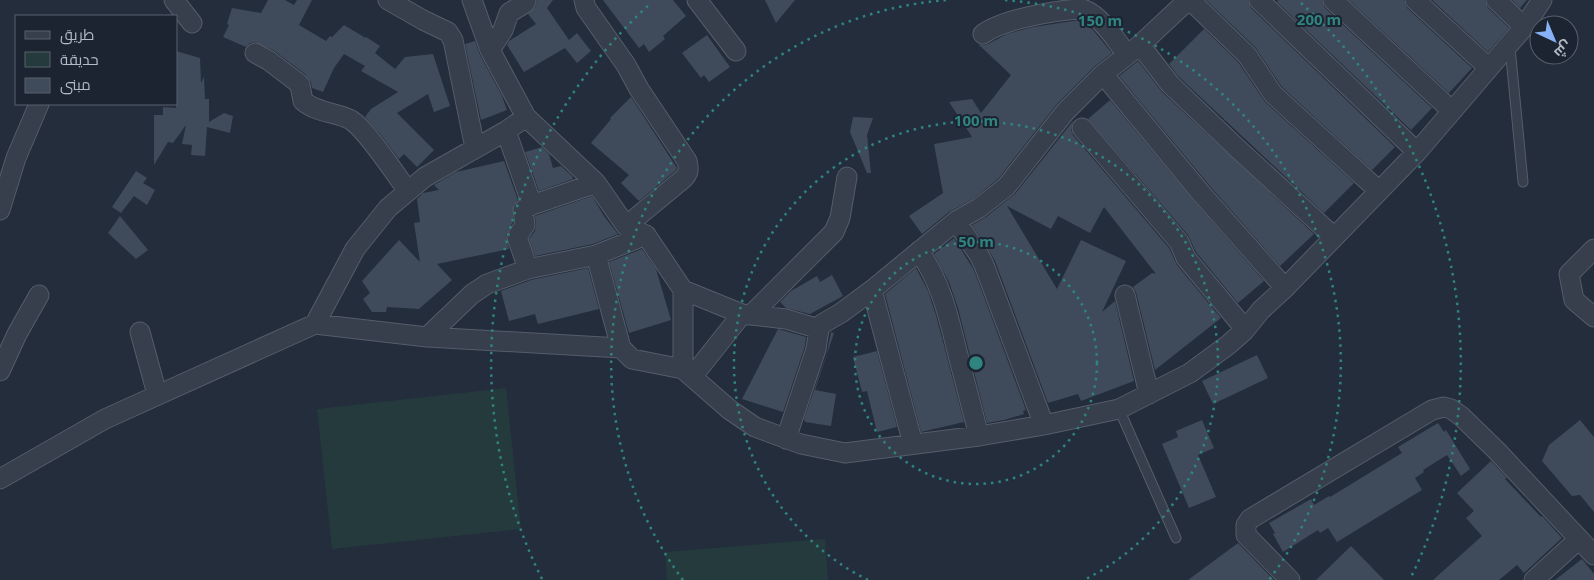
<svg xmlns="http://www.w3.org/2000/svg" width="1594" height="580" font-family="'Noto Sans',Cairo,sans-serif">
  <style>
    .green { fill: #253a3d }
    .building { fill: #3f4b5b }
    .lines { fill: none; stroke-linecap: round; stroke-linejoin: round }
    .service-casing { stroke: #555d6a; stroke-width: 11 }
    .minor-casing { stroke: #555d6a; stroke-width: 21 }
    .service { stroke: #373f4c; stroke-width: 9 }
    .minor { stroke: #373f4c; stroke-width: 19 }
    .ring { fill: none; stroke: #308480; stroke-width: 2.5; stroke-dasharray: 2.5 5 }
    .centre { fill: #308480; stroke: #1c2431; stroke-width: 2.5 }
    .ring-label { font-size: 15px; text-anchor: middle; font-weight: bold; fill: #308480; stroke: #1c2431; stroke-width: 4; stroke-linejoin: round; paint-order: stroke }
  </style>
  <rect width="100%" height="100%" fill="#232d3c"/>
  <!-- green -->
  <path class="green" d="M506,388l15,141 -189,20 -15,-140z
    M825,539l3,41h-161l-2,-28z"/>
  <!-- building -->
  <path class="building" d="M268,0h17l9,5 3,-5h15l-13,25 27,16 4,-5 2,1 12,-12 20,12 -2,1 4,-1 14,9 -5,7 20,16 10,-12 28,-3 17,52 -16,6 -6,-18 -31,19 37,37 -17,17 -13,-13 -5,5 -18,-24 -16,-18 6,-8 27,-17 -37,-21 4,-5 -21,-12 -10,14 -11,24 -11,-4 -1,-6 -6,-8 -32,-24 -18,-8 -5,1 -4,4 -23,-10 6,-12 -2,-1 5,-16 29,5z
    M537,0h16l-6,8 22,32 8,-7 14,18 -14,12 -12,-15 -41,24 -17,-27 2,-4 27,-17 -8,-10 7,-7z
    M603,0h70l13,16 -23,20 2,3 -16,13 -5,-8 -5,4z
    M765,0h30l-19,23z
    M1206,0h42l3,8 144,139 -23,23 -90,-83 -27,-40z
    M1278,0h44l3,8 107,100 -21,22 -134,-128z
    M1349,0h55l3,8 65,60 -23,25z
    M1432,0h53l3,8 21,20 -21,24z
    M1512,0h15l-7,8z
    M1080,20l13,10 19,23 -17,13 -38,38 -59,75 -25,20 -24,13 -27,22 -13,-18 34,-23 -9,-49 38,-7 -23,-35 23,-3 9,14 30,-38 -33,-31 6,1 4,-1 19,-10 26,-7z
    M1204,29l34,33 27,40 89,81 -30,30 -146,-137 -9,-12z
    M707,35l23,32 -21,15 -5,-7 -3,3 -19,-25z
    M475,41l5,14 22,41 5,14 -26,10 -16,-76z
    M176,51l24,7 1,25 3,-6 1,22h4v23l15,-9 9,3 -3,17 -23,-6 -2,29 -14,-1 1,-10 -10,-1 4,-19 -13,18 -5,-1 -14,23v-50h9v-8l13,1z
    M1138,61l24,31 152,142 -34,32 -71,-81 -90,-109z
    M631,97l46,71 -2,3 -36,30 -18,-18 8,-8 -38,-32 20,-24 -1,-1z
    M1110,100l82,99 72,82 -26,22 -42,-51 -8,-17 -100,-116z
    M853,117l20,1 -6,17 4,38h-4l-17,-41z
    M1073,121l-2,9 2,5 96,113 8,17 44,53 -66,52 -19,-78 -3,-5 19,-14 4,1 -52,-67 -14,26 -32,-17 -7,13 -44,-23 50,83 24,-49 45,21 -24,51 13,-11 19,80 -53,20 -3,-7 -30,9 -53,-142 -7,-12 -16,-24 14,-8 29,-23z
    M542,147l7,7 4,14 8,-2 11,10 1,3 -34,12 -14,-39z
    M504,161l14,39 -5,5v17l-7,13 3,14 -72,15 15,16 -33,29 -32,-2 -1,5h-14l-9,-13 7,-6 -8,-12 37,-41 21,22 -6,-39 6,-1 -3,-23 6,-6 16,-3 -5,-5 22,-13z
    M136,171l11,7 -4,5 12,7 -8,15 -13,-9 -13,17 -9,-6z
    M592,196l12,20 14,18 -25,10 -58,12 -6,-17 6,-8 1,-7 -1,-8z
    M120,216l28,34 -12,9 -28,-26z
    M954,238l20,32 52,140 -3,1 1,3 -20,6 -17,3 -29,-115 -9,-26 -15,-28z
    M642,249l14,20 15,51 -42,13 -20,-71z
    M588,268l11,41 -61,15 -3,-10 -26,7 -8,-30 30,-11z
    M916,268l12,23 8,24 28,107 -43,10 -36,-138z
    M832,275l11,21 -33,18 -24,-6 -6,-6 11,-11 26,-15 3,6z
    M778,329l28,8 -1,9 -22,66 -41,-13z
    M831,332l3,1 -19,57 21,4 -5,32 -26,-4 -1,-3 23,-66z
    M877,351l20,76 -20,5 -10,-41 -5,1 -9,-35z
    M1257,355l11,23 -55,26 -11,-23z
    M1202,420l12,28 -16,7 18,42 -27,11 -27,-64 16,-7 -2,-6z
    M1580,420l14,17v75l-14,-17 -8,1 -30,-35 7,-16z
    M1438,423l6,9 2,-2 24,39 -9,7 -14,-21 -24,15 1,2 -9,6 7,12 -85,52 -9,-14 -8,5 -2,-3 -35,22 -10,-18 2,-1 -6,-10 42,-24 3,6 15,-9 1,1 72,-44 -4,-6z
    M1491,461l16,17 -2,1 36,38 1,-1 20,22 -38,35 -7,-8 -18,15h-66l49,-44 -16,-18 8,-7 -17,-18z
    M1238,543l36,37h-86z
    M1351,546l33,34h-68z
    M1582,559l12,15v6h-39z"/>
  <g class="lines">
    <defs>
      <path id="service" d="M1510,47l13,135
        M1119,409l57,129"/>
      <path id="minor" d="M174,0l18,23
        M388,0l35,20 25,12 5,8 22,108
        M472,0l18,50 36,67
        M584,0l2,8 40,57 13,24 48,72c2,8 2,12 -4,18l-57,47
        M697,0l39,51
        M1190,0l57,55 26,39 106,97
        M1259,0l158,152
        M1333,0l119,111
        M1415,0l74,68
        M1496,0l28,27
        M983,34c20,-15 74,-24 99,-25 17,4 35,32 45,46
        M1140,45l30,39 68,65 96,88
        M490,50l13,-20 6,-17 16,-10 1,-3
        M255,53l13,7 29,22 3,3 3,16c14,12 33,11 48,19 16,10 44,54 57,71
        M1103,74l97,118 85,96
        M1082,128l97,114 7,16 59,71
        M506,131l26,74
        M0,210l16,-52 23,-54
        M956,221l23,34 5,10 60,160
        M1594,249l-25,25 5,26 20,17
        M919,251c22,32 29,63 38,100 7,28 15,57 22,85
        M596,255l25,93
        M528,269l-11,-32 8,-12 -2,-15 9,-5 64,-22
        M872,290l41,154
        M1125,295l24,99
        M751,315l83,-83 6,-14 7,-41
        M315,324l40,-75 33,-41 37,-31 81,-46 20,-14 70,66 30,43 20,9 37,55 59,24 44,5 33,10 3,-5 19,-11 31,-23 84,-69 23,-13 27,-21 59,-75 38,-38 37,-29 48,-45
        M140,332l17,62
        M427,337l45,-43 15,-10 41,-15 68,-14 50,-20
        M683,369v-79
        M0,371l17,-37 22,-39
        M692,377l50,-63
        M786,439l30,-90 3,-20
        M0,479l105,-60 210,-95 112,13 194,11 11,11 51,10 47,41 25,17 46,17 44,9 134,-17 65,-11 75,-16 71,-36 38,-28 16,-14 17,-21 24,-22 132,-136 107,-125 18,-27
        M1290,580l-44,-45v-10l4,-6 182,-109 12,-3 7,2 10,7 36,35 97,104
        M1534,580l45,-41"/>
    </defs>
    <!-- service casing -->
    <use href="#service" class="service-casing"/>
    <!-- minor casing -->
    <use href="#minor" class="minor-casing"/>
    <!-- service -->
    <use href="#service" class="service"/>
    <!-- minor -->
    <use href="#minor" class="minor"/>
  </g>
  <!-- distance rings -->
  <g class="ring">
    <circle cx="976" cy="363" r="121"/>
    <path d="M868 580A242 242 0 1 1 1084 580"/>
    <path d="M683 580A364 364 0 0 1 947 0M1005 0A364 364 0 0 1 1269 580"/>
    <path d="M542 579A485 485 0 0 1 651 3M1301 3A485 485 0 0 1 1410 579"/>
  </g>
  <circle cx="976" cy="363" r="8" class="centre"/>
  <g class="ring-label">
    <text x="1319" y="25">200 m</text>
    <text x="1100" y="26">150 m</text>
    <text x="976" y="126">100 m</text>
    <text x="976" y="247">50 m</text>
  </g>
  <!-- legend -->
  <rect x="15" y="15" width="162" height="90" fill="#1c2431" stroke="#58606d"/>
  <rect x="25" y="31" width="25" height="8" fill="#373f4c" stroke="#58606d"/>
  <text x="60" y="40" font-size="15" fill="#b3bac8">طريق</text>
  <rect x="25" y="52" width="25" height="15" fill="#253a3d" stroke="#58606d"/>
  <text x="60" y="65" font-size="15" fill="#b3bac8">حديقة</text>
  <rect x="25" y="78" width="25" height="15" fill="#3f4b5b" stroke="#58606d"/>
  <text x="60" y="90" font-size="15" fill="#b3bac8">مبنى</text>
  <!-- north arrow -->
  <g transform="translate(1554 40) rotate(136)"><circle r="24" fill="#1c2431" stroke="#58606d"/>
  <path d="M0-4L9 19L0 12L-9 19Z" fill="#89b1f6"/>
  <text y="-8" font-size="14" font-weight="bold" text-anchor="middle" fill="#b3bac8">ش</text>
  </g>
</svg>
